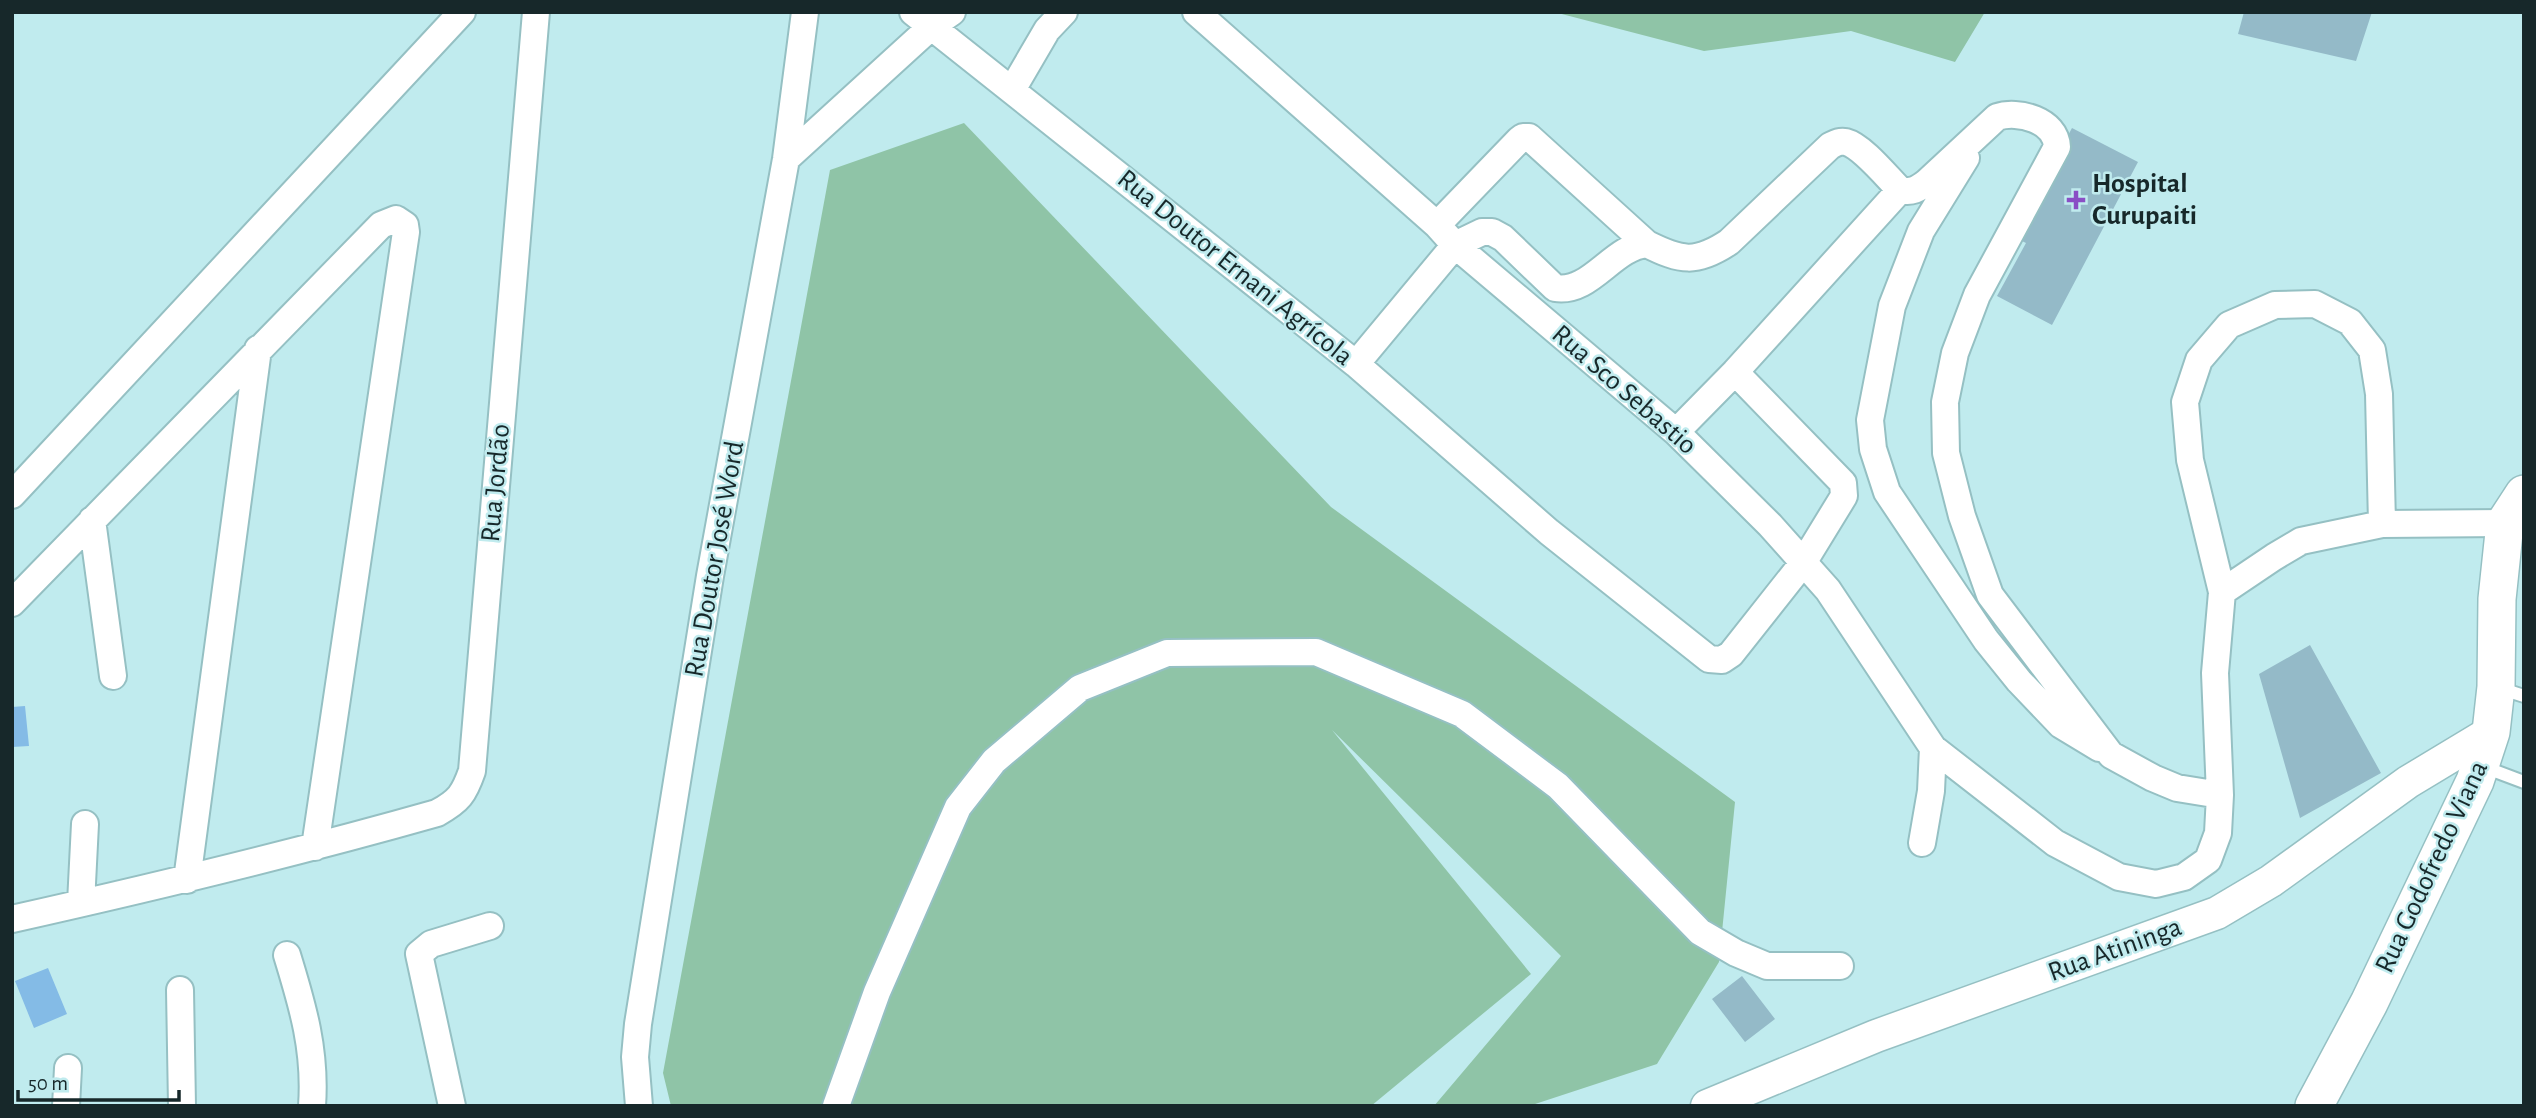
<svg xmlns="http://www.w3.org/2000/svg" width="2536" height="1118" font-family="'Alegreya Sans',sans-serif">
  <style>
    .green { fill: #8fc4a7 }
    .water { fill: #84bbe6 }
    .building { fill: #94bac8 }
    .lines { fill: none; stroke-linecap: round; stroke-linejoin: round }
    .service-casing { stroke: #95c0c3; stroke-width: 16 }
    .minor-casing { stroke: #95c0c3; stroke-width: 30 }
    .tertiary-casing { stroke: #95c0c3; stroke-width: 35 }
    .secondary-casing { stroke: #95c0c3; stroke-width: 40 }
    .service { stroke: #fff; stroke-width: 12 }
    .minor { stroke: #fff; stroke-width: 26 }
    .tertiary { stroke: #fff; stroke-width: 32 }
    .secondary { stroke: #fff; stroke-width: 37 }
    .poi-dot { fill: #8a4fc5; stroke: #c0ebee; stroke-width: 2.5 }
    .labels { text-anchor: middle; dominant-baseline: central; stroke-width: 5; stroke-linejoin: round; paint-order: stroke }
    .poi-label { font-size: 28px; font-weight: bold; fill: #17282a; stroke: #c0ebee; text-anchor: start }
    .street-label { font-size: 28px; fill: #17282a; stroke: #c0ebee }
  </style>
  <rect width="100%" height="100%" fill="#c0ebee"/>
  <!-- green -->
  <path class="green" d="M1554,12h431l-30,50 -104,-31 -147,20z
    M964,123l367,384 404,295 -16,160 -62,102 -128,42h-95l127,-150 -229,-226 199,244 -160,132h-700l-8,-33 167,-903z"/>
  <!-- water -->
  <path class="water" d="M25,706l4,40 -17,1v-40z
    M48,968l19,46 -33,14 -19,-47z"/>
  <!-- building -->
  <path class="building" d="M2244,12h128l-16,49 -118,-27z
    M2072,128l66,34 -86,163 -55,-29 29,-53 -12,-6z
    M2310,645l71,128 -81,45 -41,-144z
    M1742,976l33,43 -30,23 -33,-43z"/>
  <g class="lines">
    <defs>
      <path id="service" d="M2499,688l25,8
        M2484,767l40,15"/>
      <path id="minor" d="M913,12l443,352 193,168 160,127 13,1 9,-6 72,-91 41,-67 -1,-13 -108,-111
        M1196,12l241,213 18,20 221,187 94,93 58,65 105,158 -2,43 -9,52
        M1012,90l35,-60 17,-18
        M1966,158l-45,73 -29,75 -22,114 3,29 14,43 99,148 33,41 42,44 38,23
        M786,159l146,-133 20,-14
        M1437,225l82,-85 4,-3h6l118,107c34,17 49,20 82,-2l101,-96c6,-3 9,-5 16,-4 16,4 41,35 54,48 12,3 18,-1 27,-8l70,-65c21,-7 59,3 60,30l-80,148 -22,58 -10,49 1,51 16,63 28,79 121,160 42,23 24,10 43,7
        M1356,364l99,-119 27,-13h10l11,6 52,50c36,6 57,-41 92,-44
        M1676,432l59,-60 165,-182
        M12,495l450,-483
        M92,520l21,156
        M2222,592l52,-35 27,-16 81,-17
        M12,603l369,-378 15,-6 9,6 1,7 -91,615
        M1933,748l122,95 64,34 37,7 28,-7 24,-17 10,-27 2,-38 -5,-122 7,-81 -32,-132 -5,-58 14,-42 30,-35 46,-20 40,-1 35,18 22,28 7,44 3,130 123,-1
        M187,880l71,-531
        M81,903l4,-79
        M12,919c143,-32 284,-66 425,-106 22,-12 27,-19 35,-42l64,-759
        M287,955c16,52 29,96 25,151
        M180,990l2,116
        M66,1106l2,-38
        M452,1106l-33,-152 12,-10 59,-18
        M639,1106l-4,-49 3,-33 72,-448 76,-417 19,-147
        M836,1106l41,-114 81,-185 36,-46 86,-73 87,-35 149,-1 146,62 96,72 142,146 36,21 31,13h73"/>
      <path id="tertiary" d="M1707,1106l169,-70 341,-123 54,-32 137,-99 83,-50"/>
      <path id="secondary" d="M2314,1106l55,-103 106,-222 16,-49 5,-45 1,-88 8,-76 19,-29"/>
    </defs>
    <!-- service casing -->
    <use href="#service" class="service-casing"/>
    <!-- minor casing -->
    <use href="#minor" class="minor-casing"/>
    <!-- tertiary casing -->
    <use href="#tertiary" class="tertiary-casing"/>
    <!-- secondary casing -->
    <use href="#secondary" class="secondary-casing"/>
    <!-- service -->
    <use href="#service" class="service"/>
    <!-- minor -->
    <use href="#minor" class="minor"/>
    <!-- tertiary -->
    <use href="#tertiary" class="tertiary"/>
    <!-- secondary -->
    <use href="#secondary" class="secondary"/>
  </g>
  <!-- markers -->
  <path class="poi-dot" d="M2072.5 189.5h7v7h7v7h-7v7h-7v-7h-7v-7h7z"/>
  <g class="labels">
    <!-- poi labels -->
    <g class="poi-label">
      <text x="2092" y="184">Hospital<tspan x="2092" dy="32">Curupaiti</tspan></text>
    </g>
    <!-- street labels -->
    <g class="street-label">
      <text transform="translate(1235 268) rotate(39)">Rua Doutor Ernani Agrícola</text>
      <text transform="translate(1624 390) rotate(41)">Rua Sco Sebastio</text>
      <text transform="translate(496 483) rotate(-85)">Rua Jordão</text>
      <text transform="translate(715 559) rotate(-80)">Rua Doutor José Word</text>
      <text transform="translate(2432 867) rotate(-65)">Rua Godofredo Viana</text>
      <text transform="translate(2115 950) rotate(-20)">Rua Atininga</text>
    </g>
  </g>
  <!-- border -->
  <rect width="2536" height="1118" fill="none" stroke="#17282a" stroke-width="28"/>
  <!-- scale -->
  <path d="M18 1090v10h161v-10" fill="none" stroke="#17282a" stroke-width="3.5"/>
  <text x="28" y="1090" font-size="21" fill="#17282a" stroke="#c0ebee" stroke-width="5" paint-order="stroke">50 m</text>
</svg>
